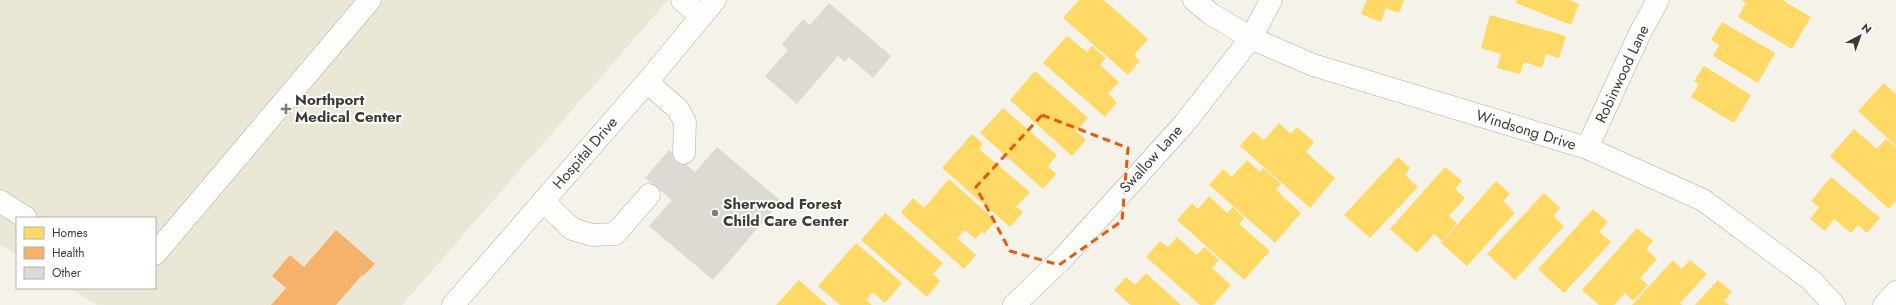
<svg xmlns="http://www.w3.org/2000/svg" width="1896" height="305" font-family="Jost,sans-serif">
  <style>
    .built { fill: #eae7d6 }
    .homes { fill: #ffd966 }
    .health { fill: #f6b26b }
    .building { fill: #dcdad3 }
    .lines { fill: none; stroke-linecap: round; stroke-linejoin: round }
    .minor-casing { stroke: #adaca5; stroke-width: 23 }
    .minor { stroke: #fdfdfc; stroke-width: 22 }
    .marked { fill: none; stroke: #e8590c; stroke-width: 3; stroke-dasharray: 8 5; stroke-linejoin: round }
    .poi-dot { fill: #7c7b74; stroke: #fff; stroke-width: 1.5 }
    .labels { text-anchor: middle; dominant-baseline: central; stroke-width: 4; stroke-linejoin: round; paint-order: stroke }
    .street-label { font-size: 15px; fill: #3c3b35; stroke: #fff }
    .poi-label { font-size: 15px; font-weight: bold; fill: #3c3b35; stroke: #fff; text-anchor: start }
  </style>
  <rect width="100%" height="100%" fill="#f4f2e9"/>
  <!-- built -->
  <path class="built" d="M0,0h668l-266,305h-305l-27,-17h85v-70h-138v37l-17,-11z"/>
  <!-- homes -->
  <path class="homes" d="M1079,0h25l44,39 -14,16 6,6 -12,14 -65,-57z
    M1367,0h37l-5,13 -13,-5 -5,14 -20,-8z
    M1517,0h52l10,4 -8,21 -55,-22z
    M1741,0h41l29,17 -19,32 -54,-32 8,-14z
    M1490,15l76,21 -7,22 -13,-4 -4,14 -18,-6 -4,12 -23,-6 4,-14 -20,-6z
    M1722,22l53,31 -17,30 -45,-27 6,-11 -8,-5z
    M1067,36l20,16 5,-6 14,12 -6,7 19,17 -11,12 9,8 -12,15 -62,-54z
    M1704,66l47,29 -17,28 -43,-26 8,-13 -5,-3z
    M1035,71l53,47 -12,13 10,9 -14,16 -62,-56z
    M1884,83l12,11v52l-38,-35z
    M1003,108l54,47 -9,11 8,8 -13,15 -63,-56z
    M1279,123l12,11 6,-7 17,15 -8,10 29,26 -25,30 -70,-62 13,-15 11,9z
    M1854,129l23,20 9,-10 10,8v54l-7,8 -59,-53z
    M972,134l11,10 -4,5 51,43 -14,15 7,5 -13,15 -68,-59z
    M1398,157l12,11 -5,7 13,12 -48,51 -26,-23z
    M1247,160l13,12 3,-4 18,16 -5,6 25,23 -26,30 -66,-58 14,-16 9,8z
    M1445,167l17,14 -7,8 10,9 -16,18 8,7 -15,18 -8,-7 -17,19 -27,-24z
    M1831,177l49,41 -13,15 -9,-8 -7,8 -17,-14 -9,12 -15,-12 9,-12 -8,-6z
    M949,179l47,42 -12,13 -2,-2 -7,7 -10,-9 -8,8 19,17 -12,14 -63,-56 12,-15 11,10z
    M1496,181l14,13 -7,7 12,12 -48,53 -26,-23z
    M1544,193l16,15 -7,8 11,10 -49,54 -28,-26z
    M1209,196l18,17 6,-6 11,11 -5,6 31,27 -26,29 -67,-60 15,-17 6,6z
    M1593,209l15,13 -9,9 12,11 -47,51 -26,-24z
    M885,213l58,50 -10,11 7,7 -13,16 -66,-57z
    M1637,228l16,13 -7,8 11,10 -17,19 8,7 -15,16 -8,-8 -11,12h-15l-17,-15z
    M1177,237l20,18 7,-8 15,13 -7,8 19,17 -18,20h-13l-54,-48 14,-16 8,6z
    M856,243l46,40 -17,20 -12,-11 -7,8 6,5h-32l-22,-19z
    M1673,260l9,9 8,-9 17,14 -27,29 2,2h-50z
    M1146,273l35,32h-50l-17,-15 12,-13 9,8z
    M799,280l28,25h-51z
    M1718,280l14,12 -8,9 5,4h-34z"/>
  <!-- health -->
  <path class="health" d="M336,230l39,34 -12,12 -1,-1 -26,30h-65l15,-17 -14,-12 18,-21 14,12z"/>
  <!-- building -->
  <path class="building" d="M829,3l62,53 -18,22 -24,-21 -4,5 -7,-6 -41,48 -32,-28 23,-26 -6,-6 21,-25 7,6z
    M717,147l64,54 -68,79 -64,-54 23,-26 -27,-22 24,-28 26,22z"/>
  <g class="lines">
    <defs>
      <path id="minor" d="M682,0l19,16
        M1194,0l17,14 40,24 62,27 274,83 116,52 108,80 23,25
        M647,82l31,27 7,13 -1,31
        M1587,148l53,-115 18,-33
        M0,201l26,17
        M543,201l29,28 20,6 23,-1 34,-39
        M155,254l215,-254
        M453,305l194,-223 68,-82
        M1014,305l49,-47 121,-134 67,-86 20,-38
        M1884,305l12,-13"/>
    </defs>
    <!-- minor casing -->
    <use href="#minor" class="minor-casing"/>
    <!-- minor -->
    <use href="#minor" class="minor"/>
  </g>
  <!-- marked area -->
  <path class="marked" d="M1042,115l86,33 -6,73 -63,44 -49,-14 -34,-64z"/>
  <!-- markers -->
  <g class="poi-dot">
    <path d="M284 103h4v4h4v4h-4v4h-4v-4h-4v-4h4z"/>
    <circle cx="715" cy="213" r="4"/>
  </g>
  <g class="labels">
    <!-- street labels -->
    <g class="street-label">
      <text transform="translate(1622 74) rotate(-65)">Robinwood Lane</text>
      <text transform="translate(1526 130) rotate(17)">Windsong Drive</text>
      <text transform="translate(585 153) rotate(-49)">Hospital Drive</text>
      <text transform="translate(1151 159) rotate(-48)">Swallow Lane</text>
    </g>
    <!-- poi labels -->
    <g class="poi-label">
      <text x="295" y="100">Northport<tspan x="295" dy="17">Medical Center</tspan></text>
      <text x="723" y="204">Sherwood Forest<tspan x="723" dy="17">Child Care Center</tspan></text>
    </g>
  </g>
  <!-- legend -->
  <rect x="16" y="217" width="140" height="72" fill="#ffffff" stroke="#b1b1ae"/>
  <rect x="24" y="227" width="20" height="12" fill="#ffd966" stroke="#b1b1ae"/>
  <text x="52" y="237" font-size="12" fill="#3c3b35">Homes</text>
  <rect x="24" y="247" width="20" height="12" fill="#f6b26b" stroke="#b1b1ae"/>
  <text x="52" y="257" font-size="12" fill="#3c3b35">Health</text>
  <rect x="24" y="267" width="20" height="12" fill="#dcdad3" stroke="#b1b1ae"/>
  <text x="52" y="277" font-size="12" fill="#3c3b35">Other</text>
  <!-- north arrow -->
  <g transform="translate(1860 36) rotate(41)" stroke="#ffffff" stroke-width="3" paint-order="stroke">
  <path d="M0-3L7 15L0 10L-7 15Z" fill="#3c3b35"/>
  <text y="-6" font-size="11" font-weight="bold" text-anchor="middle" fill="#3c3b35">N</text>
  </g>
</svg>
